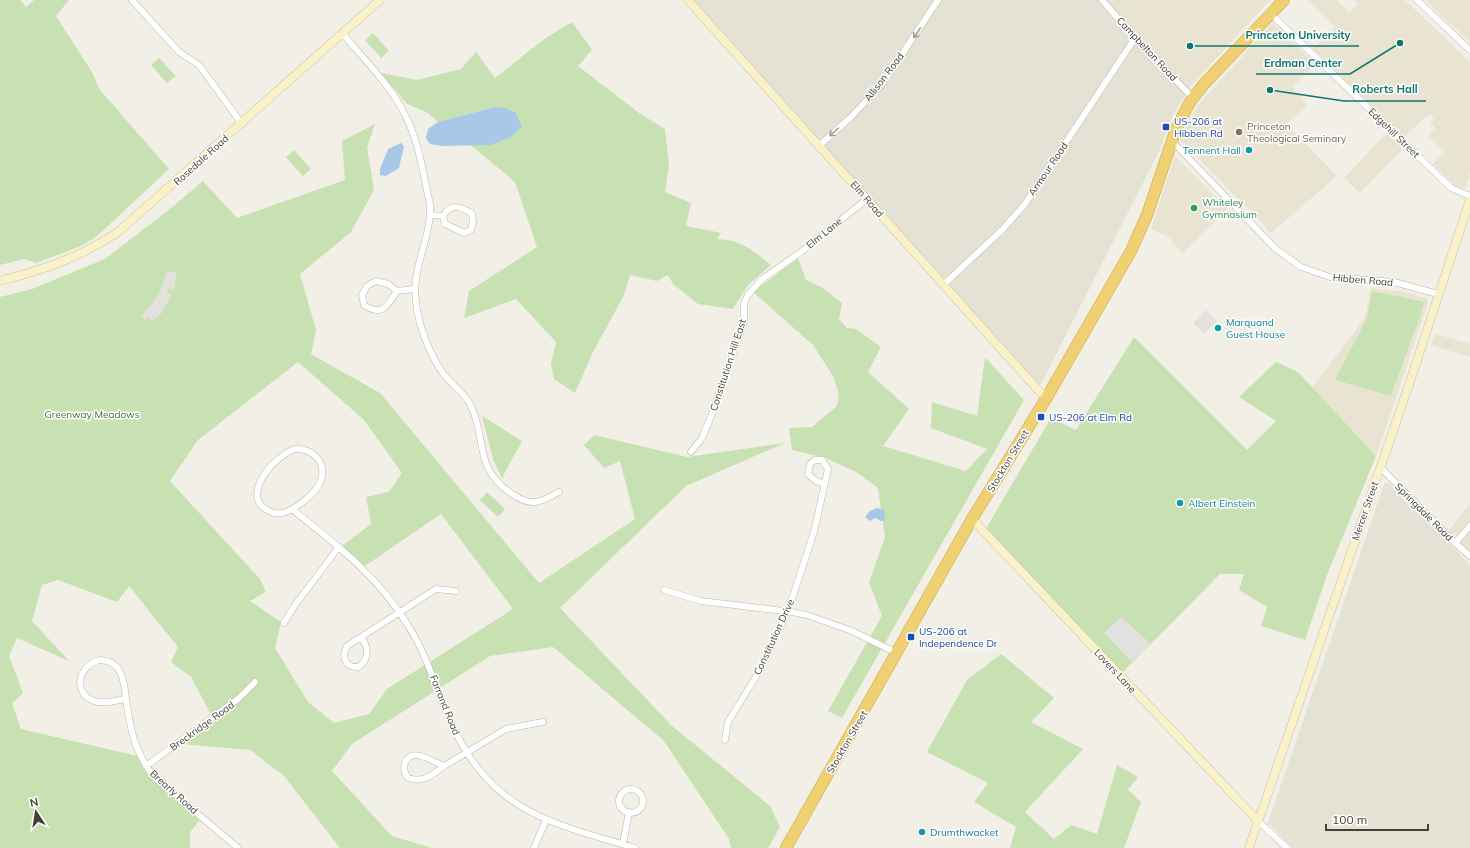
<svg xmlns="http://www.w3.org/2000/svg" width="1470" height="848" font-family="Mulish,sans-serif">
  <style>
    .residential { fill: #e4e1d5 }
    .education { fill: #e9e4d1 }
    .green { fill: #c8e1b3; fill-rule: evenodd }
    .parking { fill: #e2e1de }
    .water { fill: #a8c8e8 }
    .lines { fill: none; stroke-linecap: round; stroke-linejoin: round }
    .street-casing { stroke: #bbb7aa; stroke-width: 7 }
    .secondary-casing { stroke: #ccc39a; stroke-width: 9 }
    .highway-casing { stroke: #cca745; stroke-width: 12 }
    .street { stroke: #fff; stroke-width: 6 }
    .secondary { stroke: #f9f1c9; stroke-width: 8 }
    .highway { stroke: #efd174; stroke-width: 11 }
    .oneway { stroke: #a19f9a }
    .transit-dot { fill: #1a4fb4; stroke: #fff; stroke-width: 1.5 }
    .education-dot { fill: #8d6e63; stroke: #fff; stroke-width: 1.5 }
    .culture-dot { fill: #0f9aa8; stroke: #fff; stroke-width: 1.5 }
    .leisure-dot { fill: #2e9e5b; stroke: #fff; stroke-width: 1.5 }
    .labels { text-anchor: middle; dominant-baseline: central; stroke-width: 3; stroke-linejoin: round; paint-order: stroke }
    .street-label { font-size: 10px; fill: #433f36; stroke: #fff }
    .transit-label { font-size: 10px; fill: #164399; stroke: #fff; text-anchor: start }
    .education-label { font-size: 10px; fill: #785e54; stroke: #fff; text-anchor: start }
    .culture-label { font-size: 10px; fill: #0d838f; stroke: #fff; text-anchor: start }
    .leisure-label { font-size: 10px; fill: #27864d; stroke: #fff; text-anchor: start }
    .park-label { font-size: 10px; fill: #426e30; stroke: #fff }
    .leader { fill: none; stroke: #0f766e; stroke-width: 1.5 }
    .callout-dot { fill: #0f766e; stroke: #fff; stroke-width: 1.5 }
    .callout-label { font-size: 11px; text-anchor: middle; font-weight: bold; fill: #0f766e; stroke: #fff; stroke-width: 3; stroke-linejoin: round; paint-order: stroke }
  </style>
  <rect width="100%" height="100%" fill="#f1efe6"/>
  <!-- residential -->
  <path class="residential" d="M691,0h419l80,87 -18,30 -13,34 -121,239z
    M1385,482l4,1 81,82v283h-177l-25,-25z"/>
  <!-- education -->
  <path class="education" d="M1110,0h160l-80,87z
    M1307,0h30l12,13 9,-9 -2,-3 1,-1h48l65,62v111l-5,16 -9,-3 -23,-22 12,-12 -17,-17 7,-7 -5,-5 4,-4 -4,-4 -6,3 -20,19 -91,-88 22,-22z
    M1426,0h44v42l-27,-25z
    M1273,23l42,41 -23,23 15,18 -21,19 51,52 -67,58 -5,-8 -85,-86 6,-16 13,-20z
    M1387,133l16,16 -43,44 -16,-15z
    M1175,156l53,53 -45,44 -15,-16 -17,-8z
    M1371,288l35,4 21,7 1,4 -52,153 -64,-69 53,-69z
    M1435,334l35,10v13l-39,-12z
    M1470,504v49l-24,-19z"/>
  <!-- green -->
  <path class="green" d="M0,0h20l6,7 8,-7h35l-13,16 36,56 8,18 69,79 -72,67 -16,10 -45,17 -12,-4 -24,6z
    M572,22l20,28 -14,16 61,47 26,16 4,36 -4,27 26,11 -5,23 35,7 -4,6c25,1 35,11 54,26l-23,20 -15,24 -35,-5 -25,-20 -5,-9 -11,6 -27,-6 -6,20 -31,57 -18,41 -21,-14 -3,-15 5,-22 -40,-43 -52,19 5,-27 68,-44 -22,-65 -46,-38 23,1 3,-38 -57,15 -10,-9 -21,-9 -26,-31 36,7 44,-11 15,-17 19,26 49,-39z
    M373,33l16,18 -8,7 -16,-18z
    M159,58l17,18 -9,7 -16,-18z
    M375,124l-8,23 7,43 -23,42 -51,42 16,56 -5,24 69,39 159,190 96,-64 -15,-58 -16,7 -20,-23 10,-10 93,22 98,-14 -99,43 -126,122 111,117 99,81 10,21 -12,21h-37l-2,-9 -65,-98 -111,-94 -63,9 -138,88 -20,27 60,65 40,12h-92l-56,-72 -34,-26 -70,-6 34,-24 -23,-43 -20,-15 7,-15 -49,-61 -12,16 -59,-22 -16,5 -10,36 37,40 -52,-23 -8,18 14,37 -11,10 9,26 121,28 61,59 -13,16v16h-190v-551l32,-8 73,-30 65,-50 33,-28 34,37 108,-38 -3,-39zM298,362l66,58 38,53 -13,19 -23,5 5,27 -32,24 23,20 79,-54 72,95 -126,80 -18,25 -35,9 -26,-21 -33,-54 6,-26 -31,-21 16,-9 -6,-13 -90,-98 28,-41z
    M294,150l17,19 -8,7 -17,-19z
    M798,258l8,22 17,8 19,15 -3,16 8,9 9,1 25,18 -13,25 41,37 -26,37 83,25 21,-22 -56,-21 1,-26 45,14 8,-59 39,43 -182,318 -14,-7 54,-95 -13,-34 16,-45 -7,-49 -22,-16 -30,-14 -34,-8 -3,-22 23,-1 25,-21 2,-12 -6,-18 -20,-31 -60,-53z
    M1372,291l53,11 -34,94 -56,-16 32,-62z
    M1134,337l113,113 29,-29 -37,-24 37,-35 22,10 78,84 -49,119 -22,65 -44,-14 6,-19 -28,-17 5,-16h-24l-102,103 -134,-145 67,-114 25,12z
    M482,416l40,25 -20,37 -9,-19z
    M487,492l18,17 -7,8 -18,-17z
    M1001,654l53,44 -23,24 52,27 -58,63 29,27 17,-14 26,9 20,-69 21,12 -10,13 13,12 -17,46h-114l6,-21 -42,-25 14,-19 -61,-31 40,-72z"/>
  <!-- parking -->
  <path class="parking" d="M167,271l10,2 -3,17 -5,-2 -2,5 5,2 -12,20 -8,6 -4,-4 -3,3 -4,-5 11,-11 7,-10z
    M1206,310l11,11 -13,13 -11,-11z
    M1121,617l30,27 -19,18 -28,-29z"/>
  <!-- water -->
  <path class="water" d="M495,107l10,1 11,5 6,14 -10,9 -20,9 -50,1 -12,-2 -4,-6 2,-9 10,-7z
    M401,143l3,3 -5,22 -13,8 -6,-1v-6l8,-20z
    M877,508l7,2 1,10 -4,1 -6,-3 -5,3 -5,-4 5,-6z"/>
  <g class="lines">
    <defs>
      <path id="street" d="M132,0l47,52 20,13 43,59
        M1102,0l33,38 58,60
        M1417,0l53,50
        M1271,14l180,174 19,8
        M342,33c20,24 49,53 62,80 15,27 19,61 26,91 2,35 -19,62 -14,98 2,23 15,57 30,75 8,9 18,16 24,27 18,35 2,63 42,90 19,13 28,9 47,-2
        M1172,141l104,108 25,18 29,10 64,5 44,12
        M820,145l31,-28 31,-33 56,-84
        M430,215l13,1c7,-13 18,-10 29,-2l1,8 -2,8 -7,3 -19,-9 -2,-8
        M943,285l59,-55 23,-26 110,-166
        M397,291c-10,15 -14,26 -33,14l-2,-10 5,-9 9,-5 12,3 9,7 17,-2
        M295,449c16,-1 32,12 26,31 -4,13 -32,37 -47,33 -39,-12 -1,-57 21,-64z
        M691,452l11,-14 10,-24 32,-92v-19l4,-8 13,-15 40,-28 66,-53
        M1380,467l75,76 15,13
        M293,510c44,35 87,68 116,117 18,28 26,60 40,91 40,93 98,104 186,130
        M1455,543l15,-17
        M664,590l37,11 91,11 15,3 45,16 45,22
        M284,623l11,-18 44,-58
        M362,638c7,11 7,20 -3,29 -14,1 -18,-10 -12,-21l89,-57 20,2
        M99,660c23,0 25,20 27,39 -9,1 -23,6 -32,2 -22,-8 -16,-35 5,-41z
        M126,699c4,30 9,54 28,78l84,71
        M725,740l3,-18 32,-52 28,-59 26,-79 14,-63 -6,-9h-7l-5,4 -2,10 8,7 9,3
        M146,766l92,-67 17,-17
        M444,766c-12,9 -20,17 -36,12 -3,-5 -5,-9 -3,-15 6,-17 29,-1 39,3l62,-37 37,-7
        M619 801a12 12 0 1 1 24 0a12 12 0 1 1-24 0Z
        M1258,821l29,27
        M623,844l6,-32
        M534,848l12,-28"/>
      <path id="secondary" d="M688,0l350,390 9,7
        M0,281c43,-11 81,-24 118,-49l262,-232
        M972,519l286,302
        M1249,848l160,-463 61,-185"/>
      <path id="highway" d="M786,848l186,-329 75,-122 84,-146 16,-36 29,-86 14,-27 14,-18 80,-84"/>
    </defs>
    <!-- street casing -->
    <use href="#street" class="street-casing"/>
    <!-- secondary casing -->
    <use href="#secondary" class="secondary-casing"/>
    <!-- highway casing -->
    <use href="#highway" class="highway-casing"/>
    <!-- street -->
    <use href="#street" class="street"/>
    <!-- secondary -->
    <use href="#secondary" class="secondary"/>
    <!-- highway -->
    <use href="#highway" class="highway"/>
  </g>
  <!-- one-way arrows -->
  <defs><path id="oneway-shaft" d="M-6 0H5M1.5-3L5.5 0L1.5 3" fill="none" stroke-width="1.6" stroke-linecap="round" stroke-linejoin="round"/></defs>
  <g class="oneway">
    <use href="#oneway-shaft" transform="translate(917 33) rotate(123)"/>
    <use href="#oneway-shaft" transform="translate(834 132) rotate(138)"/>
  </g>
  <!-- markers -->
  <g class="transit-dot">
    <rect x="1162" y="123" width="8" height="8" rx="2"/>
    <rect x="1037" y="413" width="8" height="8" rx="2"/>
    <rect x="907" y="633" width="8" height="8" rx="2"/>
  </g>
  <circle class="education-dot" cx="1239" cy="132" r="4"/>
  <g class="culture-dot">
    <circle cx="1249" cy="150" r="4"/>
    <circle cx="1218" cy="328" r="4"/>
    <circle cx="1180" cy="503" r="4"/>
    <circle cx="922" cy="832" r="4"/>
  </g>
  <circle class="leisure-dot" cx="1194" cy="208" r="4"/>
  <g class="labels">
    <!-- street labels -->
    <g class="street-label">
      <text transform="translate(1147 49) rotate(47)">Campbelton Road</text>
      <text transform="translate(884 77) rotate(-53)">Allison Road</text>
      <text transform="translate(1394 133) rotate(44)">Edgehill Street</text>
      <text transform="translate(201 160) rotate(-42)">Rosedale Road</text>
      <text transform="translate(1048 169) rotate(-56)">Armour Road</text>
      <text transform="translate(867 199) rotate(49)">Elm Road</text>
      <text transform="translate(824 233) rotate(-39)">Elm Lane</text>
      <text transform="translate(1363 280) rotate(5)">Hibben Road</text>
      <text transform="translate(728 365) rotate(-72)">Constitution Hill East</text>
      <text transform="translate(1008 461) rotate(-59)">Stockton Street</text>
      <text transform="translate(1365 511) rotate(-71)">Mercer Street</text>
      <text transform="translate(1424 512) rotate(45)">Springdale Road</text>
      <text transform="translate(774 637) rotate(-65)">Constitution Drive</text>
      <text transform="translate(1115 671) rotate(47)">Lovers Lane</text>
      <text transform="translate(445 705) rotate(68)">Farrand Road</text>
      <text transform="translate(202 726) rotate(-36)">Breckridge Road</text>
      <text transform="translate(847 742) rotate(-60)">Stockton Street</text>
      <text transform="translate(174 792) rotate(42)">Brearly Road</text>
    </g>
    <!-- transit labels -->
    <g class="transit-label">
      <text x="1174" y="121">US-206 at<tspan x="1174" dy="12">Hibben Rd</tspan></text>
      <text x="1049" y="417">US-206 at Elm Rd</text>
      <text x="919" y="631">US-206 at<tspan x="919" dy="12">Independence Dr</tspan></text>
    </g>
    <!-- education labels -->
    <g class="education-label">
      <text x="1247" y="126">Princeton<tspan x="1247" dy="12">Theological Seminary</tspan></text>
    </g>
    <!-- culture labels -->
    <g class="culture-label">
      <text x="1241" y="150" text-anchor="end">Tennent Hall</text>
      <text x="1226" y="322">Marquand<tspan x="1226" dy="12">Guest House</tspan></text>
      <text x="1188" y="503">Albert Einstein</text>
      <text x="930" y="832">Drumthwacket</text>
    </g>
    <!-- leisure labels -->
    <g class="leisure-label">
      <text x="1202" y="202">Whiteley<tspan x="1202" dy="12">Gymnasium</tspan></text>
    </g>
    <!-- park labels -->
    <g class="park-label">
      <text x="92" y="414">Greenway Meadows</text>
    </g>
  </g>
  <!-- callouts -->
  <path class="leader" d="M1190 46L1238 46H1359M1400 43L1350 74H1256M1270 90L1344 101H1426"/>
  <g class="callout-dot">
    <circle cx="1190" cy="46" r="4"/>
    <circle cx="1400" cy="43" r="4"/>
    <circle cx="1270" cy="90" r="4"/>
  </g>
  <g class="callout-label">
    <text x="1298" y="39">Princeton University</text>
    <text x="1303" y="67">Erdman Center</text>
    <text x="1385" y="93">Roberts Hall</text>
  </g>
  <!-- north arrow -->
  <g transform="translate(36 812) rotate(348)" stroke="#ffffff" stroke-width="3" paint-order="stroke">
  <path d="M0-3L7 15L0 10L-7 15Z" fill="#433f36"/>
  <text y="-6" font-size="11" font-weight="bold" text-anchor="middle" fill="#433f36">N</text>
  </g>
  <!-- scale -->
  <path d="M1326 824v6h102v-6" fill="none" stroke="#433f36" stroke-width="2"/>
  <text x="1332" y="824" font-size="12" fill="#433f36" stroke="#ffffff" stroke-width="3" paint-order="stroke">100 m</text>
</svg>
